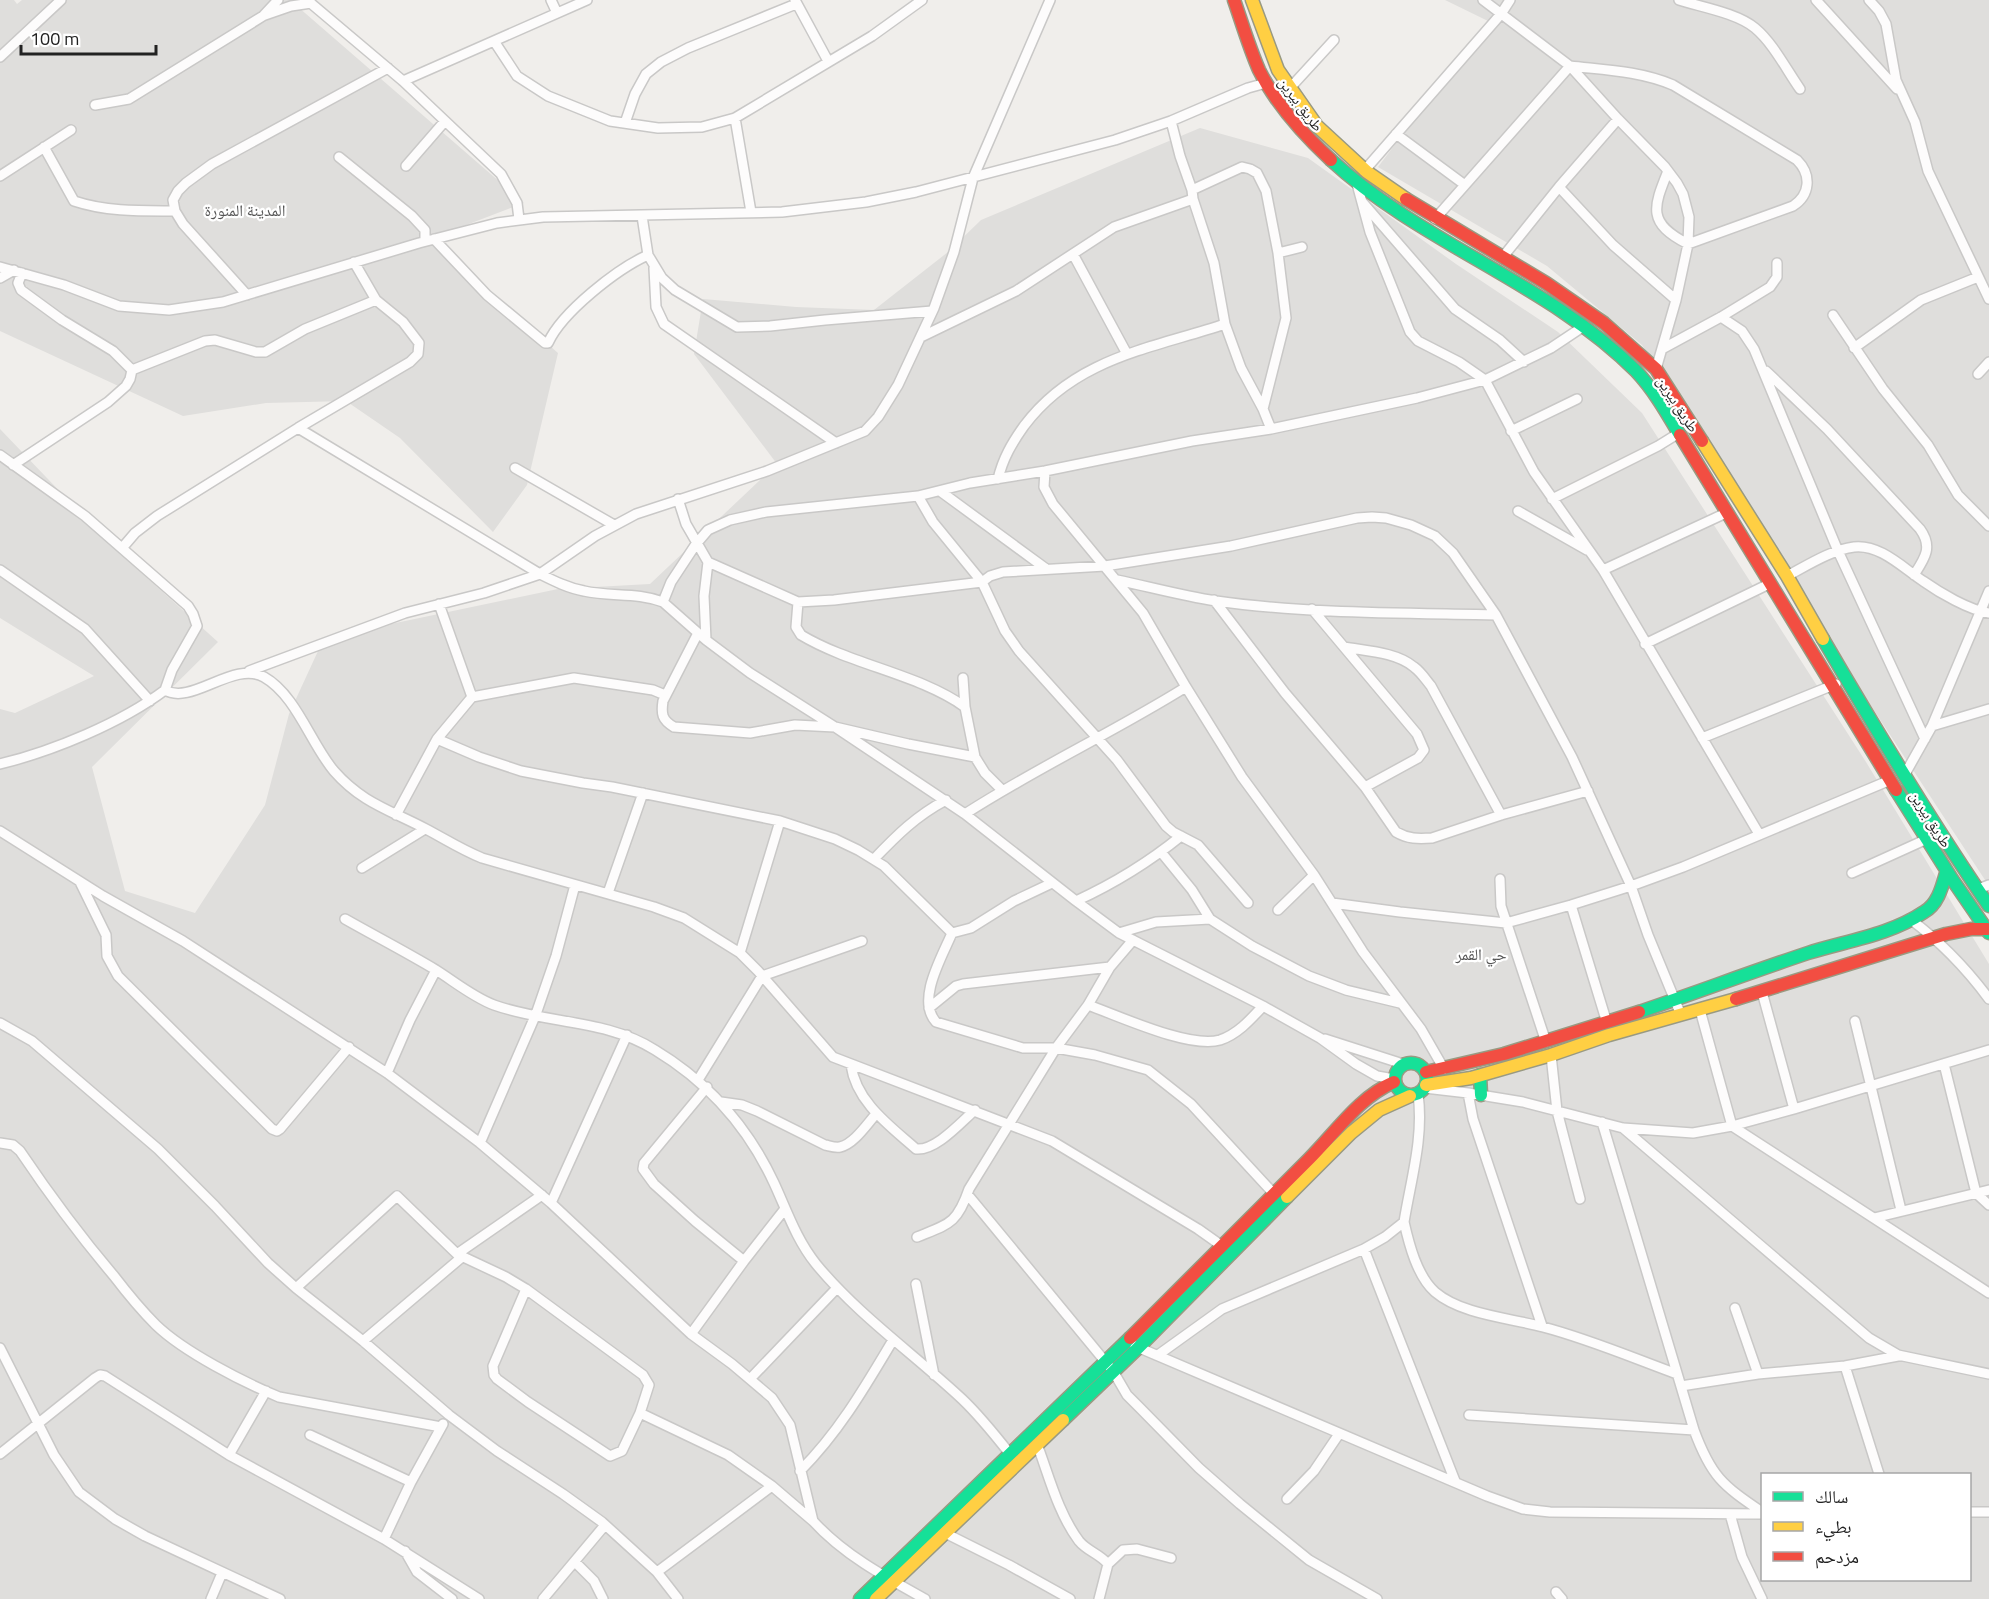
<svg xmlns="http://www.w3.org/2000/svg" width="1989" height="1599" font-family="'Titillium Web','Noto Naskh Arabic',sans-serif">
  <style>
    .residential { fill: #dfdedc; fill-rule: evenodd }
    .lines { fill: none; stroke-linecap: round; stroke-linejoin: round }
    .street-casing { stroke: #c9c8c7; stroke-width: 12 }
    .fast-casing { stroke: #999a82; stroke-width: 15 }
    .slow-casing { stroke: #999a82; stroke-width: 15 }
    .jam-casing { stroke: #999a82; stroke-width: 15 }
    .street { stroke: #fdfcfc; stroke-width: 9 }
    .fast { stroke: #16e098; stroke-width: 12 }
    .slow { stroke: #ffcf43; stroke-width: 12 }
    .jam { stroke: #f24e42; stroke-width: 12 }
    .labels { text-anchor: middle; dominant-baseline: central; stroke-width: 4.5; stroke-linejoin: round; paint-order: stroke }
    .street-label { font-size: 15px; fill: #222; stroke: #fff }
    .neighbourhood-label { font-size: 16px; fill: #555; stroke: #fff }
  </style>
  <rect width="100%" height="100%" fill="#f0eeeb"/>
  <!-- residential -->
  <path class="residential" d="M0,0h14l3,4 5,-4h268l234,203 -97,37 131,113 -31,132 -34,47 -93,-94 -54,-37 -80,2 -83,13 -183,-85z
    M1445,0h544v886l-245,-374 -102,-167 -95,-79 -169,-99 110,-146z
    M1200,128l108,30 148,106 102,68 84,81 224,349 123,202v635h-1989v-890l15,4 79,-37 -94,-58v-189l115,120 103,93 -126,125 33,124 70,22 70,-108 24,-91 35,-76 234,-49 92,-5 127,-120 -83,-110 9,-55 93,8 78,3 74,-58 33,-32zM1762,1474h208v106h-208z"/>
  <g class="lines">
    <defs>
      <path id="street" d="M307,0l96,81 98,93 16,29 2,16
        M551,0l6,13
        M795,0l33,61
        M1483,0l87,66 48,53 47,48 12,16 6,11 6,23 -1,27 -12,56 -20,69
        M1679,0c22,7 58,13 76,28 18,15 31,41 45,61
        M1816,0l81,89
        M1869,0l10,11 7,13 10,56 19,42 13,49 61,128
        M265,15l26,-9 20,-3
        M494,41l23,35 31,20 62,25 48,7 44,-1 33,-9 137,-82 50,-36
        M0,57l61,-57
        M403,81l184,-81
        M1290,88l44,-48
        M95,105l34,-6 134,-83 15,-16
        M735,118l16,94
        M625,123l10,-29 11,-20 15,-12 27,-14 108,-44
        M1396,134l69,51
        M44,147l30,54c33,11 67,10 101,10
        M339,157l73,59 13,14v11
        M406,166l39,-45
        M1364,171l137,-157 9,-14
        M0,176l71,-46
        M1357,184l13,48 40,100 8,9 41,21 26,18 49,92 69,98 156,264
        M1559,187l54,58 63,55
        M1192,190l50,-23 8,2 7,4 9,18 12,62 8,65 -23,91
        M1193,199l21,64 11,61 16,44 22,41 8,20
        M1363,203l92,106 45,31 24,22
        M1435,219l135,-153c35,4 70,5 103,19l124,75c15,15 13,35 -4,46l-105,38c-41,-21 -35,-36 -20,-73
        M434,239l53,56 58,48h3c14,-31 69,-74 100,-88l-6,-39
        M1278,253l24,-6
        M1073,254l54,100
        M648,255l14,23 13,12 62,37 33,-1 55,-6 107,-9
        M1502,258l57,-71 59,-68
        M0,267l64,18 55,21 50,4 54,-8 196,-59 78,-20 46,-6 239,-5 84,-10 50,-10 199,-52 56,-19 77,-33 18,-5
        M654,268l2,39 8,17 172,119
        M0,278l14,-8
        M247,295l-64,-71 -8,-13 -2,-11 5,-9 8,-8 26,-19 176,-96
        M1833,315l50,74 45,56 30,50 31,31
        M1721,317l21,14 12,18 84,202 87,188
        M921,337l95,-46 98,-64 79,-28 -1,-9 -12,-34 -9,-35
        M1854,348l67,-48 57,-23
        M1662,349l59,-32 49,-30 7,-10v-14
        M132,370l73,-29 10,-1 41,12h9l40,-23 71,-29 -22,-38
        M1766,371l61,58 93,100c13,18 5,29 -6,46
        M1978,374l11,-12
        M298,428l242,146c14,7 28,14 44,17 27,6 53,1 79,11
        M1511,431l66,-32
        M0,455l85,61 103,90 5,8 4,12 -25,44 -7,20
        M13,465l95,-63 18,-16 4,-7 2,-9 -19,-19 -51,-31 -41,-30 -3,-7 4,-10
        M515,468l99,57
        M1045,471l-1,16 9,17 90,109 43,74 56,90 72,98 49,77 58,77 23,40
        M998,479c5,-21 14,-36 26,-53 51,-68 126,-77 201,-102
        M940,491l105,77
        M918,496l15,26 49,60
        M678,499l8,25 22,38 -4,34 2,44
        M1552,499l106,-53 21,-13
        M1518,511l69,39
        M123,547l12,-14 22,-17 141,-88 112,-66 8,-8 1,-11 -16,-21 -27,-22
        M708,562l90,40 36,-2 148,-18
        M0,570l85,59 65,72
        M1603,570l123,-57
        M1787,576c21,-11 44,-26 67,-29 26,-3 49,21 69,34 17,12 46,29 66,32
        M1117,580c33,7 66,16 99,21 92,13 187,12 280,14
        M1214,600l71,93 80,94 31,45c12,7 22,7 36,6l69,-23 87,-24
        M798,602l-2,25 5,8c50,30 118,39 164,72l10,50 -67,-13 -73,-17 -85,-54 -44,-33 -43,-38 8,-20 25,-38 12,-14 22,-10 36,-8 152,-16 52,-13 75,-12 147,-30 79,-12 146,-31 68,-18 66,-32 33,-22
        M439,604l33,93 -35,42 42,18 42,14 62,12 29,4 168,34 55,18 23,11 26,16 68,67 19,-5 43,-27 38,-18
        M1312,609l105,125 7,16 -6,8 -53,29
        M698,633l-35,68c-2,13 -1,19 11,26l76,6 45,-8 40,2 130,87 111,87c37,-17 73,-39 105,-65
        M1645,644l126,-61
        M1344,647c22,4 52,5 70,20 7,5 12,13 17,19l70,129
        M249,671l156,-58 79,-20 56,-19 55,-38 41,-22 131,-43 98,-40 13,-14 20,-32 36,-77 20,-56 19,-74 77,-178
        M963,678l2,29
        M472,697l102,-19 79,12 12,5
        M1932,726l57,-17
        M1702,738l134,-54
        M975,757l10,16 17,17
        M0,764c53,-13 121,-41 165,-74 26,16 69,-30 99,-13 32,18 47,67 70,94 28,32 56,39 92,58 19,10 36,21 56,29l172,49 30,11 56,35 18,18 75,86 219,84 146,88 24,17
        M1905,774l27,-48 57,-135
        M965,814c71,-46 149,-82 221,-127
        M396,815l41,-76
        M0,831l103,65 80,45 204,132 93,70 71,60 140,131 41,30 40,34 18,27 23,96c31,34 72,56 112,78
        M1161,852l31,38 18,29
        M874,859c23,-24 42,-43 72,-59
        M362,868l63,-39
        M1852,873l75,-34
        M1500,879l1,27 45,136
        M80,882l26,53 1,21 11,20 154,153 5,2 3,-2 69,-82
        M1978,889l11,-4
        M608,893l35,-100
        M1076,901l43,32 144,73 57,32 36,26 21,12 17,3
        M1248,903l-50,-58 -25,-13 -7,-6 -49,-66 -98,-109 -14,-20 -23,-49 8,-6 13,-4 102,-6 126,-20 126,-28 15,-1 14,1 25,7 24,11 18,17 43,62 76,142 59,129 17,49 33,80
        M1332,903l68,9 106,11 65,-18 60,-19 52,-19 205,-86
        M1571,905l36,118
        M1278,910l36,-35
        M345,919c30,17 61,33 91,51 19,12 37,27 58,35 53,19 112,14 161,45 53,32 93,77 119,133 13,28 22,56 42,81 42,51 98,90 146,135 18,17 33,36 48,55
        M1910,919c31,23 56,49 79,80
        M952,933c-10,24 -36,67 -16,89l87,26h33l39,7 53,15 43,34 83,90
        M1119,933l37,-11 54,-3 42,27 57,30 37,14 54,13
        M740,953l40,-132
        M1762,992l32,117
        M1088,1005c31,11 102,44 132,35 18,-6 31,-21 43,-34
        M929,1008l27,-22 7,-2 147,-17
        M1700,1010l32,116 257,167
        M1855,1021l46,189
        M0,1023l32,18 126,108 57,57 53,57 28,25 67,53 86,74 48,36 66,43 39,28 55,50 21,27
        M1325,1039l78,25
        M1551,1055l6,56 23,88
        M1944,1064l32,129 13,12
        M851,1065c5,37 39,61 65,84 20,2 45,-27 59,-39
        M387,1073l23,-53 26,-50
        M698,1080l64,-104 100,-35
        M707,1087l-63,76 -1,6 11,15 41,37 49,40
        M1425,1088l43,5 55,9 100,26 70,5 39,-7 62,-17 195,-59
        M1468,1093l5,26 69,207
        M721,1102l21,3 15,6 68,34c5,1 10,3 15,2 14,-3 27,-23 36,-33
        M1602,1122l92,308c17,46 28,55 68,82
        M1623,1128l246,210 29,17 91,19
        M0,1143l13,2 7,6c29,43 60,85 94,125 13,17 27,34 42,49 28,27 87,57 123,72l162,30
        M480,1143l56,-129 20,-58 19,-71
        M968,1195l145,176 14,24 13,13 59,60 41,36 69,56 68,39
        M551,1203l76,-168
        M1874,1218l115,-28
        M1404,1222c5,22 13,54 31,70 27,23 76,26 108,35 46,12 90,31 134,47
        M917,1237c32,-13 40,-13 52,-48l87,-141 32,-43 22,-38 23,-27
        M1364,1249l91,232
        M457,1254l85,-59
        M916,1284l18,91
        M296,1288l101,-92 60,58 49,23 20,12 117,86 6,10 -9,28 88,42 44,31 41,35
        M526,1289l-33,77 1,9 3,4 31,23 82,54 12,-5 18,-38
        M1735,1308l23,66
        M691,1334l53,-73 40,-51
        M363,1341l99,-84
        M1135,1346l352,150 36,13 27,3 212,2
        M0,1348l54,107 25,37 36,27 30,17 135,63
        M1158,1355l64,-46 142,-60 21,-12 19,-15c7,-43 20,-85 14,-128
        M1845,1366l34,108
        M750,1379l87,-91
        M1681,1386l77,-12 87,-8 53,-10
        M1469,1415l225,15
        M310,1435l101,47
        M1037,1444c12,32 21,69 42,97 8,10 21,13 29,23l-9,35
        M0,1454l95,-76 5,-3 5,1 124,79 155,84 95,60
        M229,1455l37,-64
        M800,1471c39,-39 65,-84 93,-131
        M1287,1499l27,-28 25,-37
        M1970,1512h19
        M1730,1514l12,43 20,42
        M945,1533l64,32 61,34
        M384,1539l27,-57 32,-58
        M405,1551l12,21 35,27
        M575,1562l19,19 9,18
        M1108,1564l15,-14 14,-1 34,9
        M657,1572l115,-86
        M1556,1592l6,7
        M211,1599l11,-26
        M543,1599l62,-74"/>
      <path id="fast" d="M1331,160c91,84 219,124 305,211 18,19 31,42 44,64
        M1823,639c53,91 107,181 166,267
        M1896,790l56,89 37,54
        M1639,1012c56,-19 112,-40 169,-59 38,-12 82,-18 116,-41 14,-8 18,-25 22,-39
        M1395 1079a16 16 0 1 1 32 0a16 16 0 1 1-32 0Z
        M1480,1075l1,20
        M1063,1420l75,-72 149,-151
        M860,1599l270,-261"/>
      <path id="slow" d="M1252,0l26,70 39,56 50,46 39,27
        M1702,441l85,135 36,63
        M1426,1085l45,-7 80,-23 58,-20 127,-36
        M1287,1197l64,-64 28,-23 31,-14
        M876,1599l187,-179"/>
      <path id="jam" d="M1234,0c8,23 15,47 25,70 17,34 44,64 72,90
        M1406,199l140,84 58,40 52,46 46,72
        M1680,435l216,355
        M1736,999l210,-65 25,-5h16
        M1426,1072l78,-18 135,-42
        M1130,1338c60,-60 120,-120 179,-179 27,-27 50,-62 85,-77"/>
    </defs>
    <!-- street casing -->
    <use href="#street" class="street-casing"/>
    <!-- fast casing -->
    <use href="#fast" class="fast-casing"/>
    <!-- slow casing -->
    <use href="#slow" class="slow-casing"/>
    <!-- jam casing -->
    <use href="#jam" class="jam-casing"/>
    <!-- street -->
    <use href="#street" class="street"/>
    <!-- fast -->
    <use href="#fast" class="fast"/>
    <!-- slow -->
    <use href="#slow" class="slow"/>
    <!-- jam -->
    <use href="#jam" class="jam"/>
  </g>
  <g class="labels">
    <!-- street labels -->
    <g class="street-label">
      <text transform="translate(1301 104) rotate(53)">طريق بيرين</text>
      <text transform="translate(1678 404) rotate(57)">طريق بيرين</text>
      <text transform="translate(1931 819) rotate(58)">طريق بيرين</text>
    </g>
    <!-- neighbourhood labels -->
    <g class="neighbourhood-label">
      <text x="245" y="210">المدينة المنورة</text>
      <text x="1481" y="954">حي القمر</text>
    </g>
  </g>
  <!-- legend -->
  <rect x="1761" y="1473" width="210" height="108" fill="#ffffff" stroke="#a7a7a7" stroke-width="1.5"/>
  <rect x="1773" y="1492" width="30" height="9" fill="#16e098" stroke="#a7a7a7" stroke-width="1.5"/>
  <text x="1815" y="1503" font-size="18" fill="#222222">سالك</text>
  <rect x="1773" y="1522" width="30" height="9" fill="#ffcf43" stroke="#a7a7a7" stroke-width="1.5"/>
  <text x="1815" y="1533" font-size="18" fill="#222222">بطيء</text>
  <rect x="1773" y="1552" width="30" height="9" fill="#f24e42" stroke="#a7a7a7" stroke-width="1.5"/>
  <text x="1815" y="1563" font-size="18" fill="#222222">مزدحم</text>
  <!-- scale -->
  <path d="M21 45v9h135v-9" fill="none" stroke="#222222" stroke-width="3"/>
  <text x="30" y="45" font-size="18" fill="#222222" stroke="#ffffff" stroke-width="4.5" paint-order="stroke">100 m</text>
</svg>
